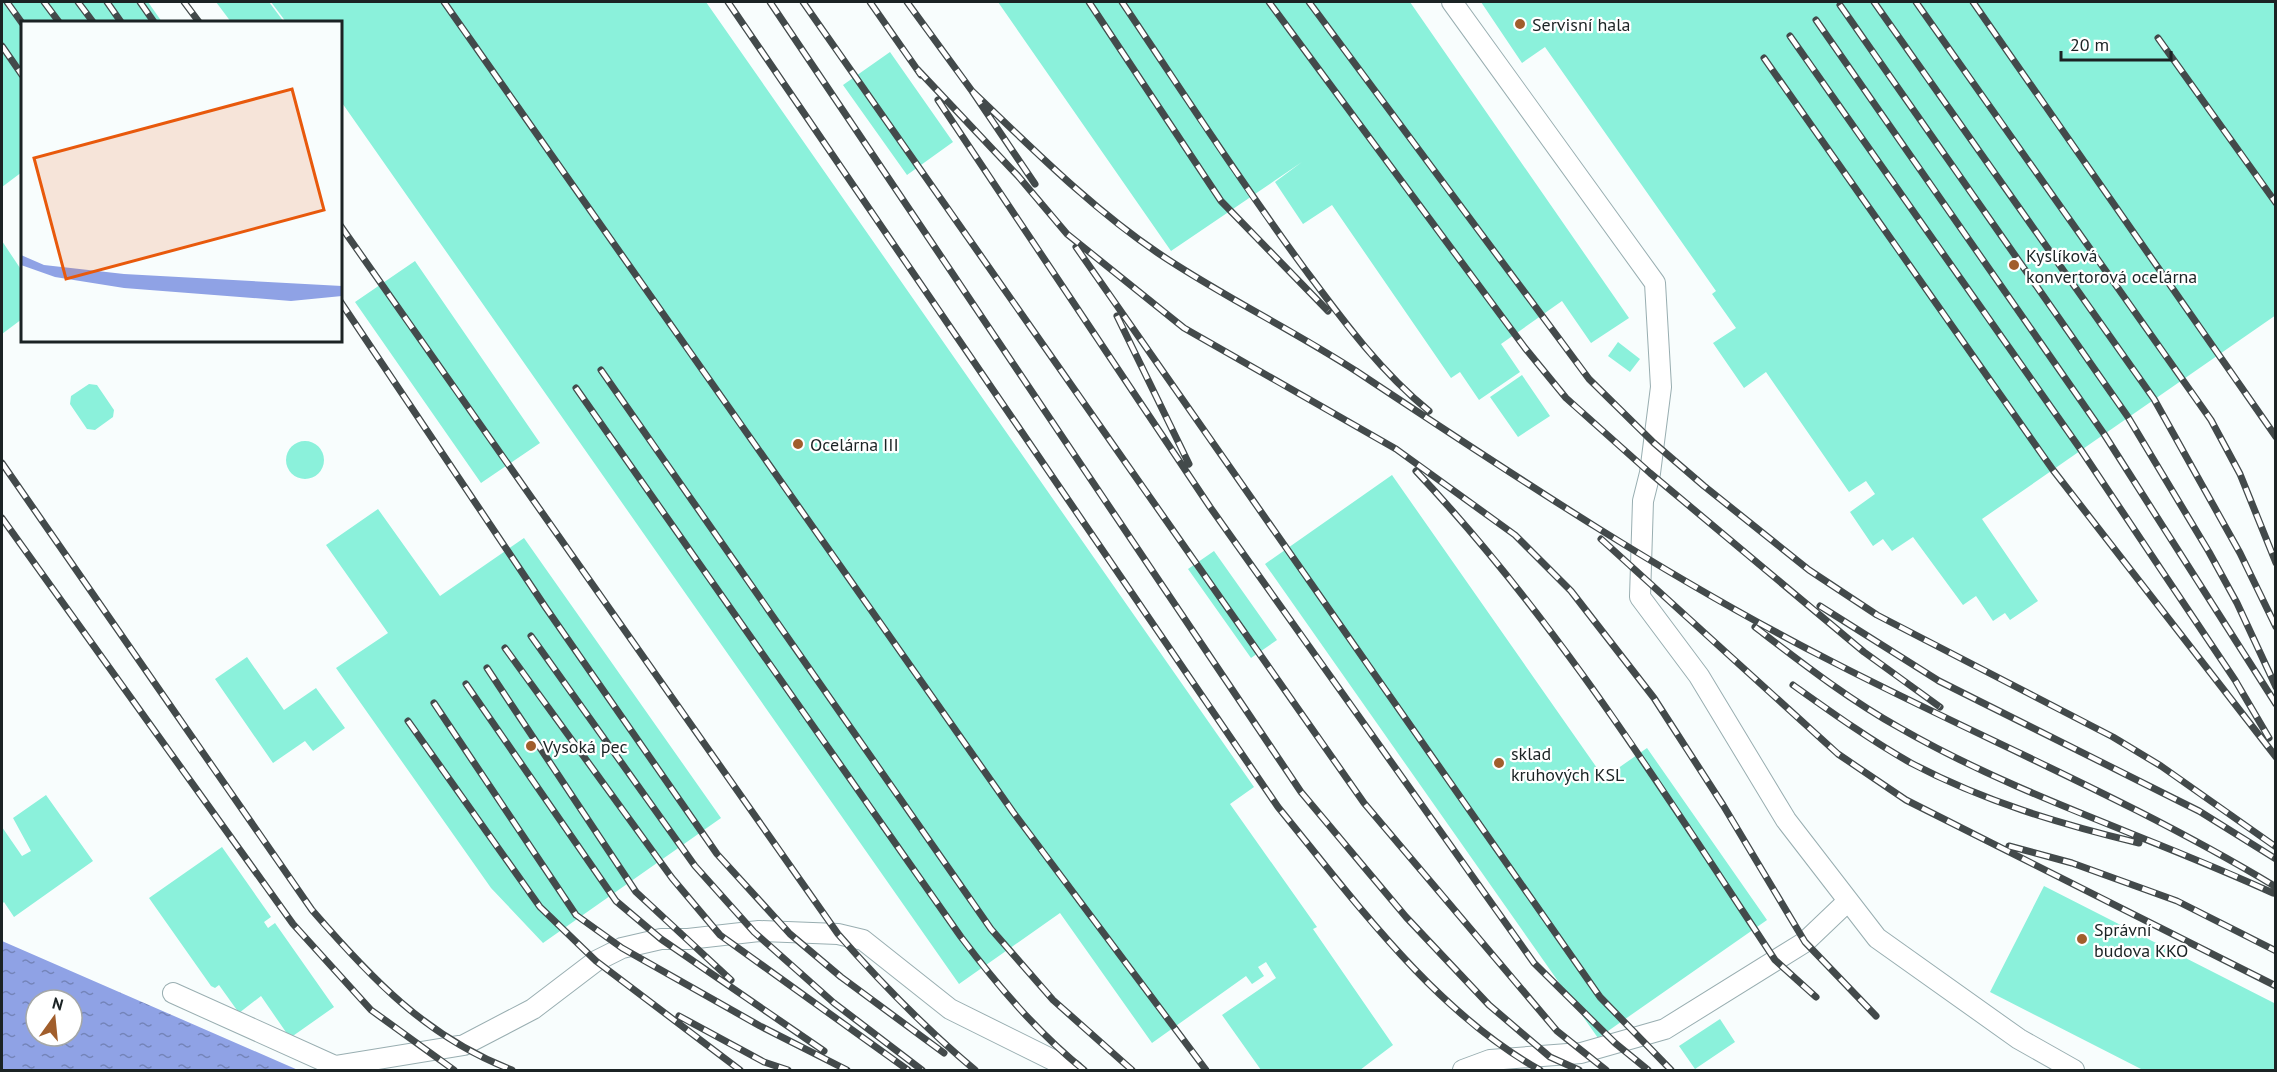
<svg xmlns="http://www.w3.org/2000/svg" width="2277" height="1072" font-family="'PT Sans',sans-serif">
  <style>
    .water { fill: url(#water-ripples); fill-rule: evenodd }
    .building { fill: #8bf1db }
    .lines { fill: none; stroke-linecap: round; stroke-linejoin: round }
    .service-casing { stroke: #99aeb1; stroke-width: 22 }
    .service { stroke: #fff; stroke-width: 20 }
    .rail-casing { stroke: #434a4b; stroke-width: 7 }
    .rail { stroke: #fff; stroke-width: 4.5; stroke-dasharray: 14; stroke-linecap: butt }
    .poi-dot { fill: #a15e2c; stroke: #fff; stroke-width: 2 }
    .labels { text-anchor: middle; dominant-baseline: central; stroke-width: 4.5; stroke-linejoin: round; paint-order: stroke }
    .poi-label { font-size: 18px; fill: #1b2324; stroke: #fff; text-anchor: start }
    .view { fill: #e8590c; fill-opacity: 0.15; stroke: #e8590c; stroke-width: 3 }
    .inset-edge { fill: none; stroke: #1b2324; stroke-width: 3 }
  </style>
  <defs>
    <pattern id="water-ripples" width="26" height="14" patternUnits="userSpaceOnUse" patternTransform="scale(1.5)"><rect width="26" height="14" fill="#8fa2e5"/><path d="M2 4q2-2 4 0t4 0M15 11q2-2 4 0t4 0" fill="none" stroke="#7484b9"/></pattern>
  </defs>
  <rect width="100%" height="100%" fill="#f8fdfd"/>
  <!-- water -->
  <path class="water" d="M2,941l296,129h-296zM36,1000h36v36h-36z"/>
  <!-- building -->
  <path class="building" d="M2,2h146l14,20h-140v150l-20,15z
    M216,2h53l15,20h-53z
    M271,2h435l548,785 -24,17 87,123 -4,2 80,116 -33,25h-99l-39,-55 54,-37 -10,-16 -8,5 6,9 -12,8 -6,-8 -94,67 -92,-130 -101,71 -619,-884v-78h-54z
    M998,2h412l219,316 -38,25 -29,-42 -61,43 19,28 -41,28 -19,-28 -9,6 -119,-173 -29,19 -28,-42 27,-20 -131,89z
    M1481,2h795v313l-294,204 56,82 -28,19 -5,-7 -12,8 -17,-25 -13,9 -50,-68 -21,14 -9,-12 -10,7 -23,-34 25,-18 -9,-13 -17,11 -83,-120 -22,16 -31,-45 23,-15 -24,-34 4,-3 -171,-244 -23,16z
    M890,52l63,90 -46,33 -64,-90z
    M2,241l20,30v48l-20,15z
    M415,261l125,182 -59,40 -126,-181z
    M1618,342l22,17 -10,13 -22,-16z
    M1522,375l28,41 -32,21 -28,-40z
    M89,384l8,1 17,25 -1,7 -18,13 -8,-1 -17,-25 1,-8z
    M286 460a19 19 0 1 1 38 0a19 19 0 1 1-38 0Z
    M1392,475l212,303 43,-30 120,172 -169,118 -333,-474z
    M378,509l62,87 84,-58 197,280 -178,125 -52,-55 -155,-220 52,-35 -62,-88z
    M1214,551l63,89 -26,18 -63,-89z
    M247,657l37,53 32,-22 29,40 -32,23 -8,-10 -32,22 -58,-84z
    M46,795l47,66 -79,56 -10,-15 -2,2v-77l20,29 9,-5 -18,-33z
    M222,847l49,70 -7,5 4,6 7,-5 59,84 -44,31 -29,-42 -22,17 -20,-28 -4,3 -4,-2 -62,-88z
    M2044,886l232,118v66h-133l-153,-78z
    M1720,1019l15,23 -40,27 -16,-23z"/>
  <g class="lines">
    <defs>
      <path id="service" d="M1452,2l203,281 6,104 -11,86 -7,28 -3,96 59,79 87,144 91,118 142,101 55,31
        M173,993l162,73 129,-21 69,-36 63,-48 26,-13 39,-9h27l71,-8 79,3 25,6 87,69 123,61
        M1463,1070l27,-10 91,-7 84,-24 140,-87 43,-41"/>
    </defs>
    <!-- service casing -->
    <use href="#service" class="service-casing"/>
    <!-- service -->
    <use href="#service" class="service"/>
    <defs>
      <path id="rail" d="M7,2l15,21
        M44,2l15,20
        M78,2l15,20
        M107,2l14,20
        M140,2l14,20
        M184,2l15,20
        M444,2l569,810 193,258
        M728,2l550,805c76,93 156,204 262,263
        M770,2l531,790 105,125 83,88 61,52 29,13
        M803,2l561,801 193,228 49,39
        M870,2l51,73
        M907,2l65,89 63,93
        M1089,2l132,199 107,110
        M1122,2c60,89 118,179 182,266 38,51 75,102 125,143
        M1269,2l256,346 41,50 84,75 214,179 76,55
        M1309,2l280,377 65,64 50,43 105,84 68,45 236,122 48,29 115,81
        M1874,2l280,397 86,154 36,74
        M1916,2l295,418 29,54 36,89
        M1973,2l303,435
        M1840,5l288,412 81,135 28,51 39,84
        M1816,20l288,414 172,270
        M1790,36l291,414 154,230 34,58
        M2158,38l118,165
        M2,46l20,29
        M1764,58l289,412 223,287
        M917,69l101,107 49,58 117,94 212,121 119,86 56,56 83,107 69,107 82,137 71,74
        M972,91c59,56 118,116 186,162 64,43 133,76 198,118 154,102 308,205 473,289 149,77 303,140 447,227
        M938,100l272,407 324,456 81,80 33,27
        M340,225l498,709c43,49 87,94 137,136
        M1076,247l524,750 71,73
        M340,301l206,307 171,246 73,80 51,43 103,76
        M1117,316l72,148
        M601,370l390,559 62,71 79,70
        M576,388l385,549c37,49 75,94 123,133
        M2,463l310,447c59,68 114,127 200,160
        M1416,471c140,148 247,320 359,489l41,37
        M2,518l291,406 78,86 83,60
        M1601,539l237,215 68,46 370,186
        M1820,606l119,75 260,130 77,48
        M1755,627c47,36 93,72 145,101 118,68 249,108 373,165
        M531,636l164,230 59,66 80,71 88,67
        M505,648l167,230 48,57 188,135
        M487,668l149,224 95,88
        M466,684l150,217 45,38 163,112
        M1793,685c38,27 77,55 118,78 72,38 149,61 228,80
        M434,703l142,212 46,33 138,78 87,44
        M408,721l132,186 56,54 144,109
        M2009,846l63,17 105,38 99,50
        M679,1016l85,46 24,8"/>
    </defs>
    <!-- rail casing -->
    <use href="#rail" class="rail-casing"/>
    <!-- rail -->
    <use href="#rail" class="rail"/>
  </g>
  <!-- markers -->
  <g class="poi-dot">
    <circle cx="1520" cy="24" r="6"/>
    <circle cx="2014" cy="265" r="6"/>
    <circle cx="798" cy="444" r="6"/>
    <circle cx="531" cy="746" r="6"/>
    <circle cx="1499" cy="763" r="6"/>
    <circle cx="2082" cy="939" r="6"/>
  </g>
  <g class="labels">
    <!-- poi labels -->
    <g class="poi-label">
      <text x="1532" y="24">Servisní hala</text>
      <text x="2026" y="255">Kyslíková<tspan x="2026" dy="21">konvertorová ocelárna</tspan></text>
      <text x="810" y="444">Ocelárna III</text>
      <text x="543" y="746">Vysoká pec</text>
      <text x="1511" y="753">sklad<tspan x="1511" dy="21">kruhových KSL</tspan></text>
      <text x="2094" y="929">Správní<tspan x="2094" dy="21">budova KKO</tspan></text>
    </g>
  </g>
  <!-- overview -->
  <g transform="translate(21 21)">
    <rect width="321" height="321" fill="#f8fdfd"/>
    <path d="M0,234l23,10 80,9 218,12v10l-51,5 -167,-13 -69,-11 -34,-12z" fill="#8fa2e5"/>
    <path class="view" d="M271,68l32,121 -258,69 -32,-121z"/>
    <rect width="321" height="321" class="inset-edge"/>
  </g>
  <!-- border -->
  <rect width="2277" height="1072" fill="none" stroke="#1b2324" stroke-width="6"/>
  <!-- north arrow -->
  <g transform="translate(54 1018) rotate(15)"><circle r="28" fill="#ffffff" stroke="#a4a7a7" stroke-width="1.5"/>
  <path d="M0-4.5L10 22L0 15L-10 22Z" fill="#a15e2c"/>
  <text y="-9" font-size="16" font-weight="bold" text-anchor="middle" fill="#1b2324">N</text>
  </g>
  <!-- scale -->
  <path d="M2061 51v9h110v-9" fill="none" stroke="#1b2324" stroke-width="3"/>
  <text x="2070" y="51" font-size="18" fill="#1b2324" stroke="#ffffff" stroke-width="4.5" paint-order="stroke">20 m</text>
</svg>
